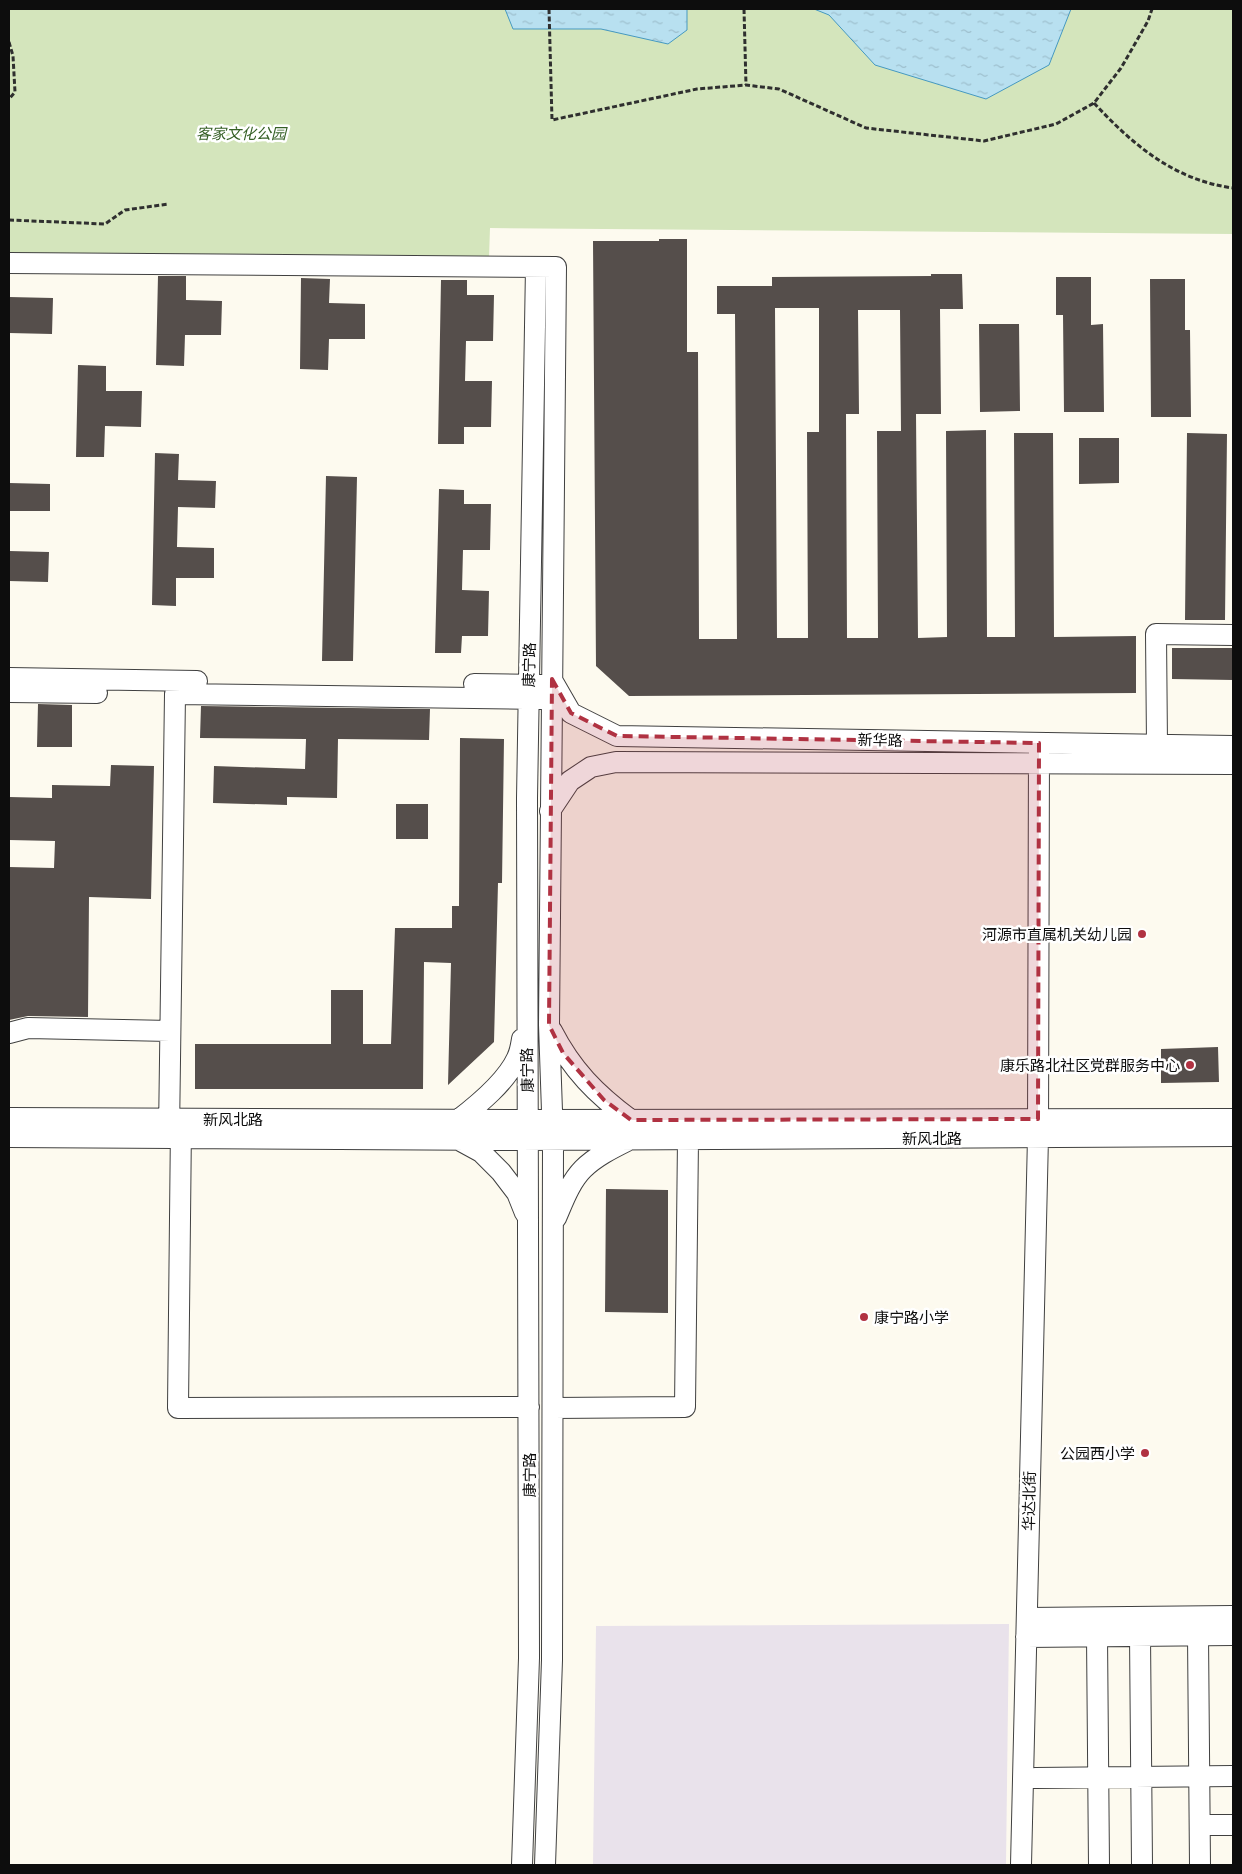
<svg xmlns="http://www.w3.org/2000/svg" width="1242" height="1874" font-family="'Source Serif 4','Noto Sans SC',serif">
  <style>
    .industrial { fill: #e9e2eb }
    .park { fill: #d4e5bc }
    .water { fill: url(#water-ripples); stroke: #4699c0 }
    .building { fill: #554e4b; fill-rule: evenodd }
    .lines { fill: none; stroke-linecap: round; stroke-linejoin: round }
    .minor-casing { stroke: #404040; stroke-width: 22 }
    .path { stroke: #2f2f2f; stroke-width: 3; stroke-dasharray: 5 2.5; stroke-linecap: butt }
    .minor { stroke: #fff; stroke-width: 20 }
    .marked { fill: #b03242; fill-opacity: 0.2; stroke: #b03242; stroke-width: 4; stroke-dasharray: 10 6; stroke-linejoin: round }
    .poi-dot { fill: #b03242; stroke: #fff; stroke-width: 2 }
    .labels { text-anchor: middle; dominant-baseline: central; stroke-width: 5; stroke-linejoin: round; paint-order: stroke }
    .park-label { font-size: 15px; font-style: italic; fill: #345f24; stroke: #fff }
    .street-label { font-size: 15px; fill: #0d0d0d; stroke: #fff }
    .poi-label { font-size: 15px; fill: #0d0d0d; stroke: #fff; text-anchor: end }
  </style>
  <defs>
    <pattern id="water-ripples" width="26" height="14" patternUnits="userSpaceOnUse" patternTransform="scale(1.25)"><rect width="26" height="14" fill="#b8e0f0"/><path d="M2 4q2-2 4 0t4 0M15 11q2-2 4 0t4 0" fill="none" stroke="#9dbfcd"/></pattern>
  </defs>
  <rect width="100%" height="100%" fill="#fdfaef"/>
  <!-- industrial -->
  <path class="industrial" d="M1009,1624l-3,241h-413l3,-239z"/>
  <!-- park -->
  <path class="park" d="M9,9h1224v225l-743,-6 -1,30h-480z"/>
  <!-- water -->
  <path class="water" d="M505,9h182v21l-19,14 -67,-15h-88z
    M814,9h257l-22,56 -63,34 -111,-34 -46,-50z"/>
  <!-- building -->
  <path class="building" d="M659,239h28v113h11l1,287h38l-2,-325h-18v-28h55v-9l159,-1v-2h31l1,35h-23l1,105h-25l2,224 29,-1 -1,-206 40,-1 1,207h28l-1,-204h39l1,204 82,-1v57l-507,3 -33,-30 -3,-425h66zM775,308h44v124h-12l1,206h-31zM858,310h42l1,121h-24l1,207h-31l-1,-224h13z
    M158,276h28v24l36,1 -1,34h-36l-1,31 -28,-1z
    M1056,277h35v48l12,-1 1,88h-40l-1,-97h-7z
    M301,278l29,1 -1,24 36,1v35h-36l-1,31 -28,-1z
    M1150,279h35v51h5l1,87h-40z
    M441,280h26v15h27l-1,46h-27l-1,40h27l-1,46h-27v17h-26z
    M9,297l44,1 -1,36 -43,-1z
    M979,324h40l1,87 -40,1z
    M78,365l28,1v25h36l-1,36 -36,-1 -1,31h-28z
    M1187,433l40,1 -2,186h-40z
    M1079,438h40v45l-40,1z
    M155,453l24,1 -1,26 38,1 -1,27 -37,-1 -1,40 37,1v30h-38v28l-24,-1z
    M326,476l31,1 -4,184h-31z
    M9,483l41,1v27h-41z
    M439,489l25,1v14h27l-1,46h-27l-1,40 27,1 -1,45h-26l-1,17h-26z
    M9,551l40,1 -1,30 -39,-1z
    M1172,648h61v32l-61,-1z
    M38,704l34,1v42h-35z
    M201,706l229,3 -1,31 -91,-1 -1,59 -50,-1v8l-74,-2 1,-37 91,3 1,-30 -106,-1z
    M460,738l44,1 -2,144h-4l-4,159 -46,43 3,-122 -27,-1 -1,127h-228v-45h136v-54h32v54h28l4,-116h57v-22h7z
    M111,765l43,1 -3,133 -62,-2 -1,120 -60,-1 -19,4v-153l45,1 1,-27 -46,-1v-43l43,1v-13l58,1z
    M396,804h32v35h-32z
    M1218,1047l1,35 -58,1v-34z
    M606,1189l62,1v123l-63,-1z"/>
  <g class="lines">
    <defs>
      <path id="minor" d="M9,263l547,4 -7,758 4,115 -1,520 -7,205
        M9,678l188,3
        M552,680l19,33 46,23 616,10
        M474,684l68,1
        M9,692l88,1
        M1157,745l-1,-111 77,1
        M550,811l20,-30 21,-14 25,-5 617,2
        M552,1031c20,39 44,63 79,89
        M9,1033l19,-5 142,3
        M9,1118l510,2 714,-1
        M458,1120c21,-16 48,-38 59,-62 3,-6 4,-13 5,-19
        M181,1124l-3,284 351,-1
        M169,1133l6,-439 366,5
        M9,1137l510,3 714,-4
        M459,1140l22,12 20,20 16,21 8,20
        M556,1218c7,-16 14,-36 27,-49 12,-12 28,-20 44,-28
        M553,1408l132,-1 3,-268
        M1027,1618l206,-2
        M1140,1635l2,230
        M1198,1635l2,230
        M1097,1636l2,229
        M1026,1637l207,-2
        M1035,1778l198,-2
        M1200,1825h33
        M522,1865l7,-207 -2,-860 9,-531
        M1021,1865l17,-728 1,-394"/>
    </defs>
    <!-- minor casing -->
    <use href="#minor" class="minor-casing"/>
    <!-- path -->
    <path class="path" d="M549,9l3,111 145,-31 49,-4 33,4 87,39 118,13 72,-17 38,-21 27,-35 27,-47 4,-12
      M744,9l2,76
      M9,42l4,14 2,36 -6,7
      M1094,103c39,42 80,77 139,85
      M9,220l96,4 20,-14 44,-6"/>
    <!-- minor -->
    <use href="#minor" class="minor"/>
  </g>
  <!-- marked area -->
  <path class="marked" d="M552,679l19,34 46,23 422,7 -1,376 -407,1 -27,-20 -41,-47 -14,-28z"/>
  <!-- markers -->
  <g class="poi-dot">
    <circle cx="1142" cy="934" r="5"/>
    <circle cx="1190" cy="1065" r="5"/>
    <circle cx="864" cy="1317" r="5"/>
    <circle cx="1145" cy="1453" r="5"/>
  </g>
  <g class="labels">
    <!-- park labels -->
    <g class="park-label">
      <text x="241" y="133">客家文化公园</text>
    </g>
    <!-- street labels -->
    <g class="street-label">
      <text transform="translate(529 665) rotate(-89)">康宁路</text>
      <text transform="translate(880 740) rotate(1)">新华路</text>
      <text transform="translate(527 1070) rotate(-91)">康宁路</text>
      <text x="233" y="1119">新风北路</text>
      <text x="932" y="1138">新风北路</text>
      <text transform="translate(529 1475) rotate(-90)">康宁路</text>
      <text transform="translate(1029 1501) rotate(-89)">华达北街</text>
    </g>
    <!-- poi labels -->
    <g class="poi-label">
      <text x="1132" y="934">河源市直属机关幼儿园</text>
      <text x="1180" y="1065">康乐路北社区党群服务中心</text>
      <text x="874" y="1317" text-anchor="start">康宁路小学</text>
      <text x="1135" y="1453">公园西小学</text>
    </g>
  </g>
  <!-- border -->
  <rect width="1242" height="1874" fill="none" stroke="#0d0d0d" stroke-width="20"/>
</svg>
